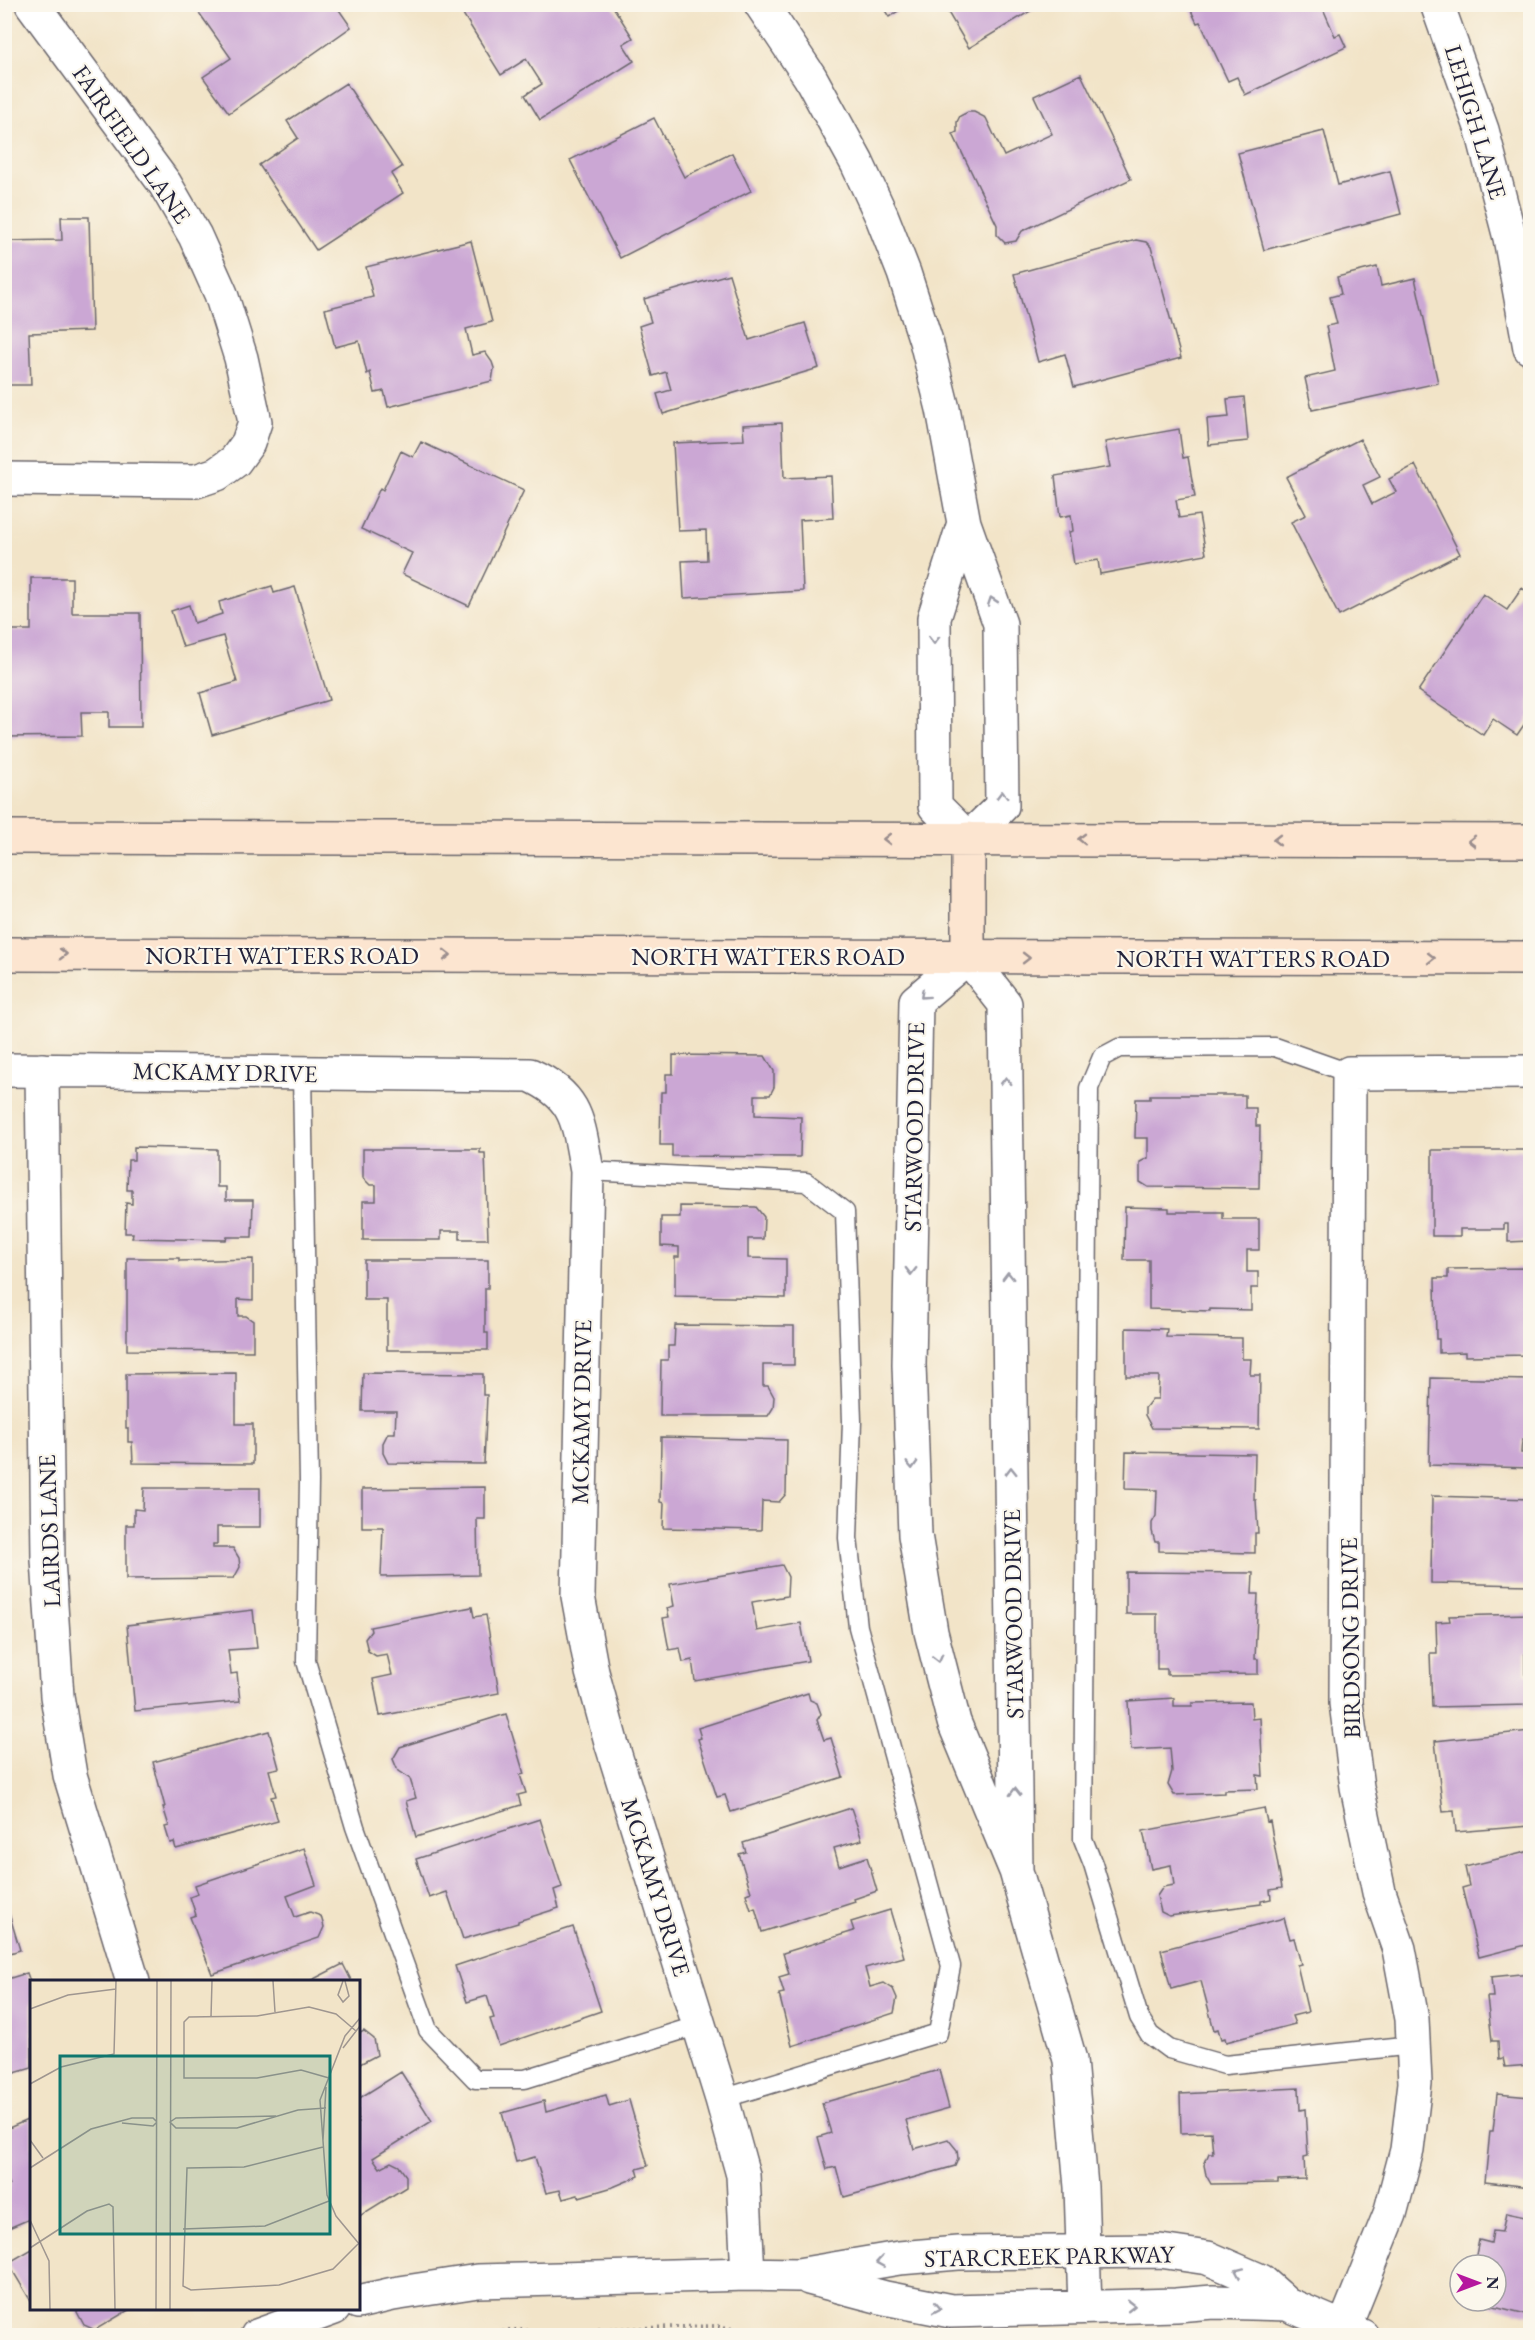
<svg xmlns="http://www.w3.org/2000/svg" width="1535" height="2340" font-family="'EB Garamond',serif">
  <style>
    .building { fill: #cba7d4 }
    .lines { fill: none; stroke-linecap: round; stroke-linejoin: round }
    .lane-casing { stroke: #6b666c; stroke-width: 21 }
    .street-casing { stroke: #6b666c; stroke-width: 36 }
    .secondary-casing { stroke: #6b666c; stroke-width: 36 }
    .path { stroke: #6b666c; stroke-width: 4; stroke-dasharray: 1.5 4.5; stroke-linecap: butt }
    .lane { stroke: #fff; stroke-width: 18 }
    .street { stroke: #fff; stroke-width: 33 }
    .secondary { stroke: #fce5d0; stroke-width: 33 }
    .oneway { stroke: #9c9ca7 }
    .oneway2 { stroke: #9a8d8d }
    .labels { text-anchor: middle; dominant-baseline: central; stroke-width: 4.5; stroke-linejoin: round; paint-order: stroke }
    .street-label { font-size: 24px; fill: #22223b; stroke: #fbf7ec }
    .inset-road { fill: none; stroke: #9f9690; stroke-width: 1.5 }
    .view { fill: #0f766e; fill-opacity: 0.15; stroke: #0f766e; stroke-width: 3 }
    .inset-edge { fill: none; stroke: #22223b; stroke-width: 3 }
  </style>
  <rect width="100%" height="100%" fill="#fbf7ec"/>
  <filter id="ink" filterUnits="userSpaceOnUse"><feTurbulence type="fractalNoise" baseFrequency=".0167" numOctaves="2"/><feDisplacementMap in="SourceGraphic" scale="12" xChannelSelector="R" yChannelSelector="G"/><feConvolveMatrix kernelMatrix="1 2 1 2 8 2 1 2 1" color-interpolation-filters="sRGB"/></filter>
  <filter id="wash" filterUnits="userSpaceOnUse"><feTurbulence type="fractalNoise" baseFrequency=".008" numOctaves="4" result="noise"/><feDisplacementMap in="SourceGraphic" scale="24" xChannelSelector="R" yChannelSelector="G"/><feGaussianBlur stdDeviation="1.35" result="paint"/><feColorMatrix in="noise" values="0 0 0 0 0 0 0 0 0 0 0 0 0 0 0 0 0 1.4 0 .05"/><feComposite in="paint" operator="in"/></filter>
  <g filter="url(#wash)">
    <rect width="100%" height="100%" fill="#f2e4c8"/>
    <g id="blocks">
      <!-- building -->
      <path class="building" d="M198,4h137l16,23 -122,86 -26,-36 28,-19 -36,-51z
        M881,4h28l-20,13z
        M943,4h99l-73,44z
        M1188,4h133l14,32 5,-2 6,13 -101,48 -8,-18 -9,4 -28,-59 -3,1z
        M460,5h152l21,33 -10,6 11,17 -94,59 -15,-25 17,-11 -16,-25 -25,16 -43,-69z
        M1081,74l50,105 -109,52 -6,10 -11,2 -8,-8v-10l-44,-91 4,-2v-10l3,-6 8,-4h6l12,6 18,38 48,-22 -18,-38z
        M346,83l56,84 -11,7 12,19 -87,57 -57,-85 39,-27 -11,-17z
        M654,118l30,59 48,-24 19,38 -131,67 -50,-98z
        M1324,131l14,54 52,-14 11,43 -137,36 -26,-97z
        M61,217h28l3,114 -63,2 2,52h-27v-144l58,-1z
        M1136,240l10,2 5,5 30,111 -107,29 -9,-33 -27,8 -24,-88z
        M471,241l21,81 -26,7 6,26 13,-3 7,10 2,6 -2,13 -104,26 -4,-16 -9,2 -5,-21 -3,2 -8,-33 -24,6 -10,-38 48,-12 -7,-30z
        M1377,267l4,19 34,-8 23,105 -126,27 -7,-32 30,-7 -9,-45 11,-2 -7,-27 11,-3 -4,-17z
        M729,274l20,66 56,-17 14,45 -156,46 -6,-20 14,-4 -5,-18 -13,4 -14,-50 12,-4 -7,-23z
        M1244,397l4,44 -39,4 -2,-26 22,-2 -2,-18z
        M782,423l2,55 47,-2 2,42 -33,2 3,71 -119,7 -2,-37 25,-1 -1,-30 -28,1 -5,-88 71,-3 -1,-15z
        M1179,429l4,29 5,-1 7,40 -19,3 3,18 20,-3 7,39 -106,20 -2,-14 -24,4 -5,-32 4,-1 -2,-16 -11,2 -5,-41 55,-9 -5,-25z
        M1360,439l20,38 -17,8 9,19 24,-12 -7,-13 26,-14 45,89 -121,62 -48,-94 15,-7 -20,-38z
        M421,442l103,48 -55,116 -67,-32 10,-21 -51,-24 19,-41 3,2 18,-39 12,6z
        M31,578h41v35h68l1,114h-32v-15h-28l1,24 -78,1v-107h27z
        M272,586l2,7 21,-6 34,113 -117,35 -12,-42 37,-11 -14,-46 -40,11 -12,-36 18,-6 5,18 28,-9 -3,-12z
        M1522,588l8,6v122l-13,19 -24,-16 -10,16 -65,-44 65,-97 24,16z
        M673,1055l92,1 9,15v16l-4,8h-15v20l46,2 -1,40 -128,-1v-11h-12l1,-53h5v-18h7z
        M1150,1095h95v13h11v18h4l-1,62 -111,-1 -8,-5v-20l8,-4v-20h-13l1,-39h14z
        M134,1147l83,2v38h9v13h27l-1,37h-25l-1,3 -94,-2 1,-5h-8l1,-30 6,1v-14h-5l1,-30h6z
        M363,1149h117v4h5l3,86h-28v-8h-19v9h-78v-39h13v-16h-6l-7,-7z
        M1432,1150h98v91l-22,1v-18h-4v5h-44v7h-28z
        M680,1206l76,1 8,10 -1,22h-15v19l38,1v39l-111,-2v-39h4v-10l-18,-1v-29h19z
        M1125,1207l44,1v4h54v7h36v31h-12v22h11v16h-7v22l-41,-1v2l-61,-2v-49h-25z
        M127,1258h52v3l74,-2v41l-15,-1v17h8l7,5v30l-126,-1z
        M364,1260h124v28h-3v45h3v17h-101v-50h-23z
        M1530,1268v87l-65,1v-4l-26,1v-14h-3l-1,-61h13v-9z
        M675,1325l119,1v39h-31v21h5l6,11 -1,11 -5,8h-108l1,-56h7v-14h6z
        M1126,1328l41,1 -1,8 76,1v21h9l-1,16h10l-1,54 -107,-1 -7,-13v-7l7,-9h6l1,-23h-33z
        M236,1373v51h17v40l-120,-1 -1,-21h-4v-14h-2v-54z
        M363,1373l120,1v21h4l-3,69 -96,-1 -5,-10v-10l5,-10h7l1,-22h-34z
        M1431,1378l99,2v60h-8l-1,13h9v15l-101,-3z
        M661,1437l126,3 -1,54 -7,8 -17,-1 -1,29 -98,-2 1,-25 -4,-1z
        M1126,1452l129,2 -1,46h2l2,33h-3v20l-96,-2v-9h-4l-3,-11v-8l4,-7 1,-26 -32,-1z
        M485,1487v32h-8l1,56 -97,2 2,-50h-21v-38z
        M144,1488h116v39h-43v17h-4v4h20l6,10 1,9 -6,11 -108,1v-54h8v-16l9,1z
        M1432,1496l98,3v86l-99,-2z
        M782,1565l6,12 -1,19 -35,6 5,29 44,-8 7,38 -113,20 -3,-21 -9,2 -3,-14 -11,2 -6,-32 6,-1 -2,-9 7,-2 -4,-22z
        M1126,1572l127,1 -1,21h6l-3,65h3v15l-91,1v-6h-10v-55h-31z
        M472,1607l2,10 12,-2 13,78 -119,23 -7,-37 19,-4 -5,-21 -11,2 -8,-5 -3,-12 6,-8 -1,-4z
        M253,1610l4,38 -29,2 3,24 6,-1 3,28 -105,10 -8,-86z
        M1530,1614v40h-5v20h5v31l-98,2 -2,-54h7l-1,-31 14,-1 -1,-5z
        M808,1693l2,7 7,3 4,11 -4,6 7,20 7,-2 12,39 -112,35 -6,-17 -8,2 -19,-58 3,-1 -3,-10z
        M1174,1698v8h18v-3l59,-1 1,17 8,-1 3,58 -6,-1 1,14 -34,1v3l-50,2 -6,-10 4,-14 -2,-23 -39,2 -3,-49z
        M506,1714l18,60 -4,1 6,18 -8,2 3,10 -105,32 -10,-36 10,-3 -6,-19 -12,-8 -5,-12 7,-12z
        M269,1731l10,37 -10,2 7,26 -5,1 7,24 -102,28 -2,-7 -4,1 -5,-16 4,-1 -6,-19h2l-12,-45z
        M1530,1731v95l-74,6 -2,-21 -11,1 -8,-71z
        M851,1808l11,32 -28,8 5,18 28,-9 10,34 -23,8 1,3 -93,30 -7,-24 -4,2 -5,-16 5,-2 -12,-38 7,-2 -3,-9z
        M1264,1808l3,14 3,-1 12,67 -12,2 1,9 -10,2v3l-92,12 -8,-4 -4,-16 6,-9 11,-2 -3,-20 -20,4 -8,-38z
        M540,1819l22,68 -8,3 5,18 -41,13v2l-55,16 -16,-47 -18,6 -13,-39z
        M304,1848l12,37 -29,11 8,21 15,-5 11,4 3,11 -5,11 -107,36 -22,-57 6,-2 -6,-18 8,-3 -3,-9z
        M1530,1851v93l-51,13 -17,-69 7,-2 -4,-19z
        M4,1897l16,53 -16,5z
        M890,1910l14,47 -39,11 5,19 14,-4 9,6 4,9 -3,15 -102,33 -13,-52 5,-1 -5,-16 10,-3 -6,-21 71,-22 -3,-9z
        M1284,1918l6,21 4,-1 7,26 -4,1 11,47 -16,4 3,8 -69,18 -1,-4 -4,1 -3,-10 -4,1 -13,-49 -30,8 -10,-39z
        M573,1927l28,84 -102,35 -9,-27 4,-1 -7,-22 -20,6 -12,-36z
        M343,1964l9,18h-44z
        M27,1973l5,14v81l-28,8v-96z
        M1530,1973v92l-25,2 -2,-9 -4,1 -1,-18h-6l-5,-44h6l-2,-20z
        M364,2031l10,8 3,16 -19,10v-31z
        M939,2070l10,38 -43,12 8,29 34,-10 9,11 1,9 -3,7 -111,31 -8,-30 -9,2 -9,-32 13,-4 -9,-30z
        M401,2072l31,49 -59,37 7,10 11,-6 8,4 7,10v11l-48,30v-118z
        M1299,2088l1,22 5,-1 3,47 -4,1 1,22 -27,1v3l-67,1 -5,-9 -2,-10 5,-12h4l-2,-21 -30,1 -1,-39z
        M1497,2094l33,3v90l-45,-5 5,-51h3z
        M606,2095l3,11 20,-6 19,66 -11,3 2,7 -26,11 -34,10 -1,-2 -15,4 -3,-9 -14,3 -11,-36 -19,5 -14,-49 42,-12 2,11z
        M32,2118v100l-28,12v-42l6,-3 -6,-12v-43z
        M1506,2213l24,5v97l-52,-13 18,-1v-36h-22l5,-25 12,3 2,-12 9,1z
        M32,2249v54l-24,-40z
        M78,2308h54l-37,22 -11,-5 -7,-13z"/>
    </g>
  </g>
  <g filter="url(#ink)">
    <use href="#blocks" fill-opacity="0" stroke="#6b666c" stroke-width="1.5"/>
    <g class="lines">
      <defs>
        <path id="lane" d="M302,1073l7,408 -3,180 49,166 73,203 47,49h50l174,-54
          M1349,1073l-74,-26 -156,1 -17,9 -13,31 -6,751 10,25 46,153 11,18 19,14 56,16 188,-20
          M587,1171l219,11 39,30 7,209 -4,117 10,89 93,339 -13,67 -216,66"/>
        <path id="street" d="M761,4l49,73 47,86 25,54 22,56 22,68 17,68 21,114 36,101 2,182 -34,33 -33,-33 -1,-188 30,-95
          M1437,4l45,126 28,108 20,110
          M4,479l192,2 21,-7 18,-13 13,-18 7,-21 -14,-64 -20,-64 -26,-58 -30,-52 -133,-180
          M4,1070l526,5c49,22 48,48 57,96l-9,425 14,76 19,70 111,357 21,76 5,99
          M42,1070l6,490 9,136 13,79 63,207
          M1016,1871l-11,-867 -37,-47 -52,44 -7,364 6,170 16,97 23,90 62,149 54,189 11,127 4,120
          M809,2278l76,20 66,13 225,-6 37,-3 74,2
          M358,2302l35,-8 85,-13 270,-7 50,1 101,-17 59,-5 202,-2 48,7 53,23 26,23 75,32
          M1344,2328l46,-114 17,-64 8,-67 -3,-64 -13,-70 -20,-57 -22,-105 -11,-84 3,-630 181,-1
          M257,2336l77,-28"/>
        <path id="secondary" d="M4,837l1526,4
          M968,839v118
          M4,954l1526,4"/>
      </defs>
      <!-- lane casing -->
      <use href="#lane" class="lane-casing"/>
      <!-- street casing -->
      <use href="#street" class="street-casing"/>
      <!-- secondary casing -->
      <use href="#secondary" class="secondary-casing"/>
      <!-- path -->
      <path class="path" d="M479,2336l34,-6 63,2 27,-3 114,-3 54,10"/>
      <!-- lane -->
      <use href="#lane" class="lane"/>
      <!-- street -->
      <use href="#street" class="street"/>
      <!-- secondary -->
      <use href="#secondary" class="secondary"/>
    </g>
    <!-- one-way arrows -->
    <defs><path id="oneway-chevron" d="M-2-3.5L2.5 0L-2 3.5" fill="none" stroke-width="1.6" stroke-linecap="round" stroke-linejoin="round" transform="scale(1.5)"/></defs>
    <g class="oneway">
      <use href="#oneway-chevron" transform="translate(992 601) rotate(-109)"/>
      <use href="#oneway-chevron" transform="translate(934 640) rotate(90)"/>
      <use href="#oneway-chevron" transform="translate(1002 795) rotate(-91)"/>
      <use href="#oneway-chevron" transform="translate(924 995) rotate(138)"/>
      <use href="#oneway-chevron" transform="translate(1006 1081) rotate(-91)"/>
      <use href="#oneway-chevron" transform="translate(911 1271) rotate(91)"/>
      <use href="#oneway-chevron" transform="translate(1008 1276) rotate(-91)"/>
      <use href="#oneway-chevron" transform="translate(912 1465) rotate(88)"/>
      <use href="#oneway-chevron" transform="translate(1011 1471) rotate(-91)"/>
      <use href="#oneway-chevron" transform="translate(938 1658) rotate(76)"/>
      <use href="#oneway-chevron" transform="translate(1015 1792) rotate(-91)"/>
      <use href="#oneway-chevron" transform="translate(880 2262) rotate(171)"/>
      <use href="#oneway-chevron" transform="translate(1239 2272) rotate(-156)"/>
      <use href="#oneway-chevron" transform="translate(1131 2306) rotate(-1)"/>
      <use href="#oneway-chevron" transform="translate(937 2308) rotate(11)"/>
    </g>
    <g class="oneway2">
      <use href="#oneway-chevron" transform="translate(887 839) rotate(-180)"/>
      <use href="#oneway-chevron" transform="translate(1082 839) rotate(-180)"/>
      <use href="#oneway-chevron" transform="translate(1277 840) rotate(-180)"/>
      <use href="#oneway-chevron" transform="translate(1472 841) rotate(-180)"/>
      <use href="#oneway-chevron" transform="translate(63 954)"/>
      <use href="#oneway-chevron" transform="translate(447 955)"/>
      <use href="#oneway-chevron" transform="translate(1026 958)"/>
      <use href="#oneway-chevron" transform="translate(1431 958)"/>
    </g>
  </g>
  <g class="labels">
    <!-- street labels -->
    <g class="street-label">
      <text transform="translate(1476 122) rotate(73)">LEHIGH LANE</text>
      <text transform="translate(132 144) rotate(55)">FAIRFIELD LANE</text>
      <text x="282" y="955">NORTH WATTERS ROAD</text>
      <text x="768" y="956">NORTH WATTERS ROAD</text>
      <text x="1253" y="958">NORTH WATTERS ROAD</text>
      <text transform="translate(225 1072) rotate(1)">MCKAMY DRIVE</text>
      <text transform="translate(914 1127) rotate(-89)">STARWOOD DRIVE</text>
      <text transform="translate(581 1412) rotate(-89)">MCKAMY DRIVE</text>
      <text transform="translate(49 1531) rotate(-92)">LAIRDS LANE</text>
      <text transform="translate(1013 1614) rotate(-91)">STARWOOD DRIVE</text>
      <text transform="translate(1350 1638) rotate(-91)">BIRDSONG DRIVE</text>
      <text transform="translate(656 1887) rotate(73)">MCKAMY DRIVE</text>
      <text transform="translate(1049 2256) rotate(-1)">STARCREEK PARKWAY</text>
    </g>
  </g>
  <!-- overview -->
  <g transform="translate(30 1980)">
    <rect width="330" height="330" fill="#f2e4c8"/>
    <path class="inset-road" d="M243,1l2,31M313,1l-5,14 5,7 6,-6 -4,-15M0,29l38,-14 48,-6M181,37l1,-36M330,38l-15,18 -25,64 7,95 9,21 24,29M313,68l17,-22M299,98l-28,-8 -44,8h-73v-56l5,-5 68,-1 52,-9 27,7 20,17M0,104l31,-17 53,-13 2,-73M246,136l-100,2 -6,4 6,6h61l61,-18 28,-2M92,143l31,3 4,-4M0,160l13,18M293,160l3,-53M293,167l-79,20 -57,1 -4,118 8,4 88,-5 54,-16 25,-25M0,188l61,-39 41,-11h21l4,4M0,240l19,41 1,48M153,249l82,-3 64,-25M0,268l57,-37 22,-7 4,3 2,102M126,329l1,-328M140,329l1,-328"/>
    <path class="view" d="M30,76h270v178h-270z"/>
    <rect width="330" height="330" class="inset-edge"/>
  </g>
  <!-- margin -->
  <rect width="1535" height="2340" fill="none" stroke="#fbf7ec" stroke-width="24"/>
  <!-- north arrow -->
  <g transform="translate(1478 2283) rotate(90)"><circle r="28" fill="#fbf7ec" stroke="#a4a2a5" stroke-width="1.5"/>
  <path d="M0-4.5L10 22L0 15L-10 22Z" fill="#b5179e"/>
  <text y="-9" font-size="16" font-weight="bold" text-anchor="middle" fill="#22223b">N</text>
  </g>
</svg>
